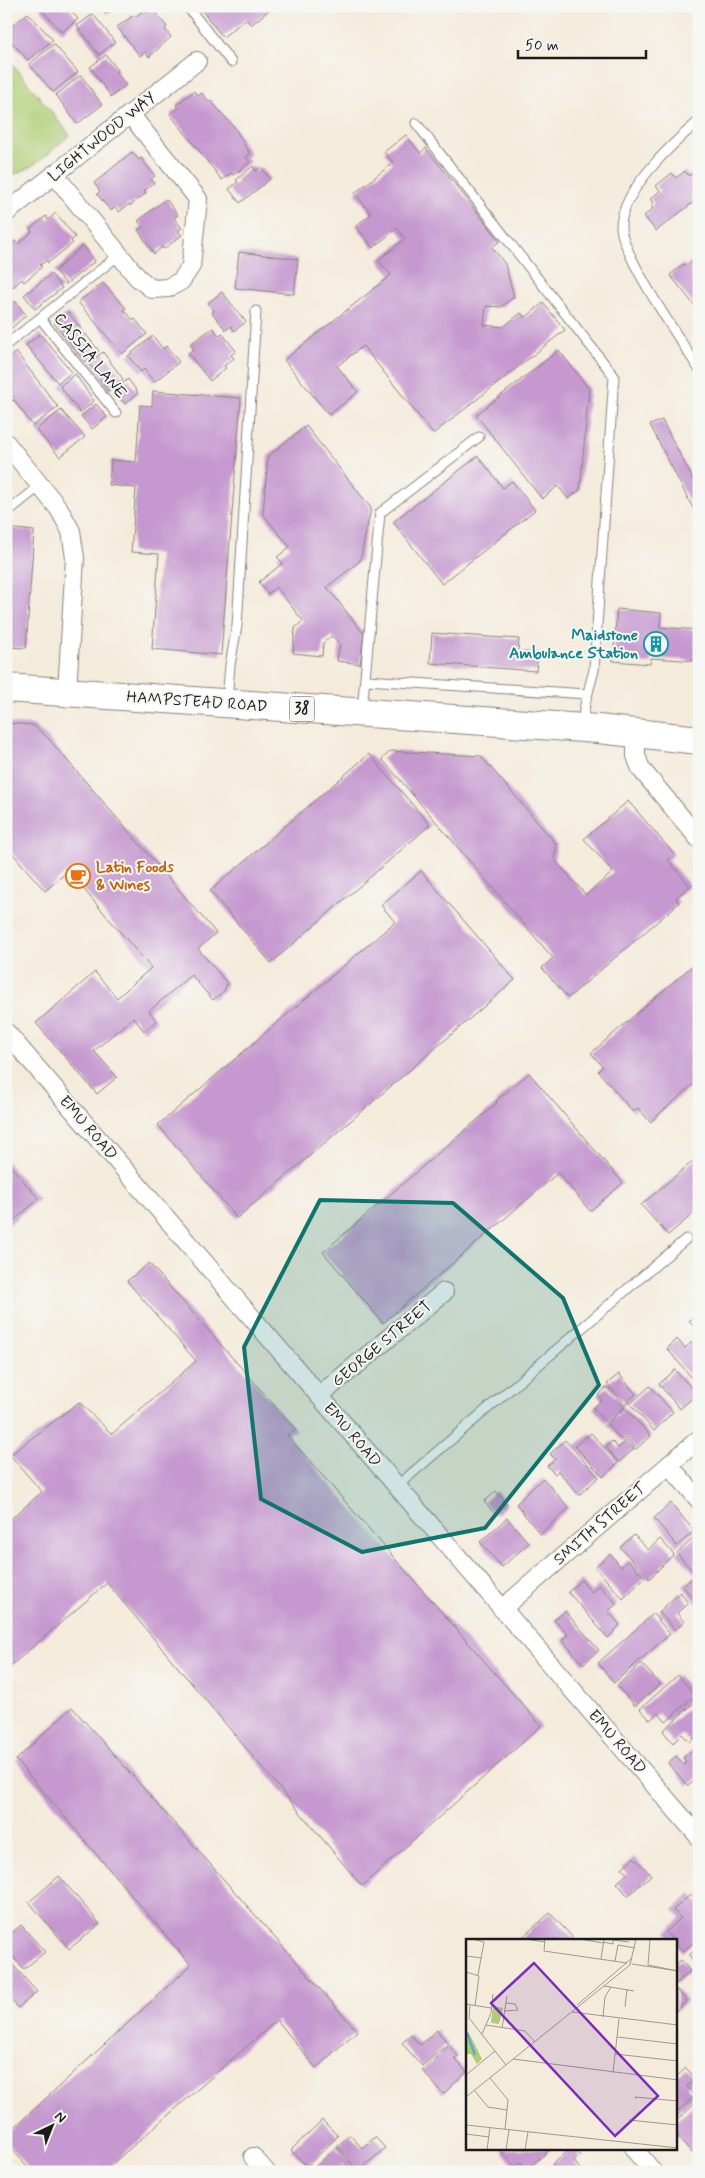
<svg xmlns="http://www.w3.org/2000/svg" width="705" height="2178" font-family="Mynerve,sans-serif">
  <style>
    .green { fill: #afcd74; stroke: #667448 }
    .building { fill: #c598cf }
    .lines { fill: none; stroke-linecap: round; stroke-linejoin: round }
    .service-casing { stroke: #88847c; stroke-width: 11 }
    .minor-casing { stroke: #88847c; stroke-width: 20 }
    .primary-casing { stroke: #88847c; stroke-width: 30 }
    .service { stroke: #fff; stroke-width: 9 }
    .minor { stroke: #fff; stroke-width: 18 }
    .primary { stroke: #fff; stroke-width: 28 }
    .marked { fill: #0f766e; fill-opacity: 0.2; stroke: #0f766e; stroke-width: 4; stroke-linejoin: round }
    .labels { text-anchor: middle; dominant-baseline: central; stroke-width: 4; stroke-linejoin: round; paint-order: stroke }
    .shield { fill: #f6f6f2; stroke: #5d5d5c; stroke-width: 1 }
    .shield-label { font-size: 15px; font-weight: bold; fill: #1c1c1c }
    .street-label { font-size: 16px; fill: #1c1c1c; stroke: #f6f6f2 }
    .culture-label { font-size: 16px; font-weight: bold; fill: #0d838f; stroke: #f6f6f2; text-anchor: end }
    .food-label { font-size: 16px; font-weight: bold; fill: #c56008; stroke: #f6f6f2; text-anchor: start }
    .inset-river { fill: none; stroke: #5fa9d7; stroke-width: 2.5 }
    .inset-road { fill: none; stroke: #9e988f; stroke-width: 1 }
    .view { fill: #7b2cbf; fill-opacity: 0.15; stroke: #7b2cbf; stroke-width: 2.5 }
    .inset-edge { fill: none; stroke: #1c1c1c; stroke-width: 2.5 }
  </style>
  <rect width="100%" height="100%" fill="#f6f6f2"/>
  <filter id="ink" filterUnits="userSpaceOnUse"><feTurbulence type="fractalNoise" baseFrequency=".02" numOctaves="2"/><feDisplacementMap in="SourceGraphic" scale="10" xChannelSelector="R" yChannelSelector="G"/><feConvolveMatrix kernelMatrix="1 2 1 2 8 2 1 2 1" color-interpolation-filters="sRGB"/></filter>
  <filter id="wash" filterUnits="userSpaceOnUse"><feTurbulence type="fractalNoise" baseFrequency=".0096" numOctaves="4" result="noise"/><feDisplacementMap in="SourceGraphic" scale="20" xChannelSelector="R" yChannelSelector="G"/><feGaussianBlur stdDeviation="1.12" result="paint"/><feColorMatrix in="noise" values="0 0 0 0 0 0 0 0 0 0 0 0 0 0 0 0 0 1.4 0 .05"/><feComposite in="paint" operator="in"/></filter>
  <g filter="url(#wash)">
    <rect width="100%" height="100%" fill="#f4ebdb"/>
    <!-- green -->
    <path class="green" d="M6,56l64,79c-20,16 -38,37 -64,41z"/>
    <g id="blocks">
      <!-- building -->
      <path class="building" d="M38,6h29l11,13 -16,13z
        M101,6h16l-10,8z
        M198,6h76l-23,19 -5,-6 -23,18z
        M145,9l3,4 5,-4 14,18 -2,2 6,8 -22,20 -4,-5 -5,4 -23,-29 17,-12 1,2z
        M28,13l25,27 -25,20 -22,-24v-5z
        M93,14l22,28 -16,13 -22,-29z
        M54,44l24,28 -25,20 -24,-28z
        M106,55l12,15 -2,2 10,13 -15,12 -21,-30z
        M81,75l21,30 -25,19 -21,-29z
        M194,91l4,5 4,-3 7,9 2,-1 24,27 15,26 -4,3 4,5 -17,13 -2,-2 -9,7 -52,-66 9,-6 -3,-3z
        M406,135l14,18 6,-5 74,93 -8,6 13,17 9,33 -13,10 -15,-1 -2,19 19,2 18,-14 4,5 18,-15 22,27 -132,104 -70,-88 -26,20 21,26 -29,23 -45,-55 107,-85 -13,-15 27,-21 -8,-11 -24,20 -17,-22 15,-12 -16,-21 38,-30 -9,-11z
        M132,152l7,8 2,-2 14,18 -4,3 3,4 -10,8 2,2 -16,13 -1,-2 -10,8 -4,-5 -4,4 -14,-17 3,-3 -6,-8z
        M253,166l3,5 5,-4 9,12 -30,24 -11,-14 9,-7 -2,-2z
        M685,171l4,5 3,-3 2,3 5,-4v26l-43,33 -12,-15 9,-7 -2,-3 3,-3 -4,-4 10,-8 -4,-5 16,-13 4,5z
        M166,199l12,16 -4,3 8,10 -4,3 4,4 -18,14 -2,-2 -8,7 -16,-24 5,-3 -5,-6z
        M56,213l19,24 -4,4 2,2 -25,20 -1,-3 -7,5 2,2 -18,15 -2,-3 -9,8 -7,-9v-30l9,-7 3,3 14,-12 -2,-3 16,-13 2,4z
        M83,245l12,16 -29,23 -11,-13z
        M239,252l59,7 -4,35 -59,-6z
        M699,256v55l-29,-36 13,-11 3,2z
        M51,274l11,14 -27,21 -11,-14z
        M103,283l23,25 -2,2 9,10 2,-1 12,15 -25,20 -44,-52z
        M222,292l24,30 -12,9 -3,-5 -5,4 -14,-17 2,-2 -6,-8z
        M15,301l11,14 -20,18v-25z
        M68,312l31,39 -14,11 -31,-39z
        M213,328l6,8 3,-3 14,18 -5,4 3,3 -10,8 2,2 -16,13 -22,-28 6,-4 -4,-5z
        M40,334l32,38 -14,11 -32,-38z
        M153,336l10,13 3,-3 13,16 -25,20 -10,-13 -3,3 -13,-16z
        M559,350l30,39 -9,101 -12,9 -10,-13 -16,13 -66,-84z
        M16,352l42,55 -25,19 -19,-26 -1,1 -7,-8v-33z
        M103,352l20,27 -15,12 -19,-28z
        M75,374l19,27 -14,12 -20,-27z
        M128,379l10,14 -13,11 -11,-14z
        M153,391l88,7 -20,257 -69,-6 7,-95 -28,-2 5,-64 -27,-3 2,-25 25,2 4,-57 12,1z
        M96,404l11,13 -15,12 -11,-13z
        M61,410l24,27 -25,20 -24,-27z
        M662,420l37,71 -2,25 -47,-91z
        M306,426l65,82 -11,53 -33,26 37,47 -4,30 -23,-3 3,-17 -8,-8 -9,7 -1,13 -29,-3 2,-25 8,-7 -27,-34 -8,7 -9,-12 24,-19 -6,-6 13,-10 -27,-33 5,-58z
        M478,456l25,32 9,-7 23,29 -93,74 -49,-62z
        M7,528l27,3 -8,117 -20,-1z
        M617,609l44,4 -1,14 39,3v31l-48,-3 -1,6 -37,-3z
        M432,633l87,6 -1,13 20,1 -2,18 -106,-8z
        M6,723l27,2 15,13 168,195 -18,16 29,34 -3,8 -11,9 -22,-25 -42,36 8,10 -13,10 -11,-14 -39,34 23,26 -20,17 -61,-71 59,-51 22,26 34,-30 -83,-97 -23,20 -39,-45z
        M391,751l90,5 76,89 -3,14 32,36 27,-23 -29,-33 44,-38 46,53 -6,6 22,26 -14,12 3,5 -111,95 -26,-30 11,-10 -171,-199z
        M369,754l61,71 -159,138 -61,-72z
        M421,871l94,109 -278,238 -79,-93 237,-203 -14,-17z
        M699,960v120l-49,42 -12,-14 -5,4 -35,-41 5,-4 -12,-14z
        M529,1073l94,110 -33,28 -32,-38 -175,150 -60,-71 174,-149 -1,-2z
        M699,1156v53l-31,26 -27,-30z
        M6,1161l33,38 -33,28z
        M149,1263l147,167 -9,5 254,291 -179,160 -255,-303 -101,87v-147l36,-31 -32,-37 69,-53 33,32 84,-73 -69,-80z
        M699,1313v19l-10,-11z
        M677,1339l8,9 7,-6 7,8v36l-32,-37z
        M675,1370l22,24 -17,15 -21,-25z
        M619,1374l17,20 -11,10 -18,-20z
        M650,1386l23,26 -19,19 -24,-27z
        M607,1387l17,20 -18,16 -13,-15 9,-8 -4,-5z
        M625,1408l26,28 -15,13 -10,-12 -4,4 -15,-17z
        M591,1433l27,30 -15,14 -28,-31z
        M565,1440l34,37 -20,18 -21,-24 -3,3 -8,-8 8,-7 -5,-5z
        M612,1441l6,7 8,-7 8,8 -15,13 -13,-15z
        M543,1478l26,30 -29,26 -24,-30z
        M496,1491l11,13 -11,11 -12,-13z
        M671,1503l23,28 -17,15 -23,-28z
        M507,1518l22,25 -27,24 -22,-25z
        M634,1535l14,15 12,-11 14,15 -25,25 -29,-32z
        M696,1536l3,4v29l-5,4 -17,-20z
        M610,1554l11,13 7,-7 17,17 -22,22 -28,-32z
        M699,1572v31l-2,1 -14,-18z
        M581,1580l10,12 8,-7 18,19 -9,7 12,14 -12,13 -40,-46z
        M680,1592l8,11 -11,10 7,9 -9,8 -16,-18z
        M565,1611l34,39 -16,14 -21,-24 6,-5 -14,-15z
        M653,1614l17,20 -56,49 -16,-20z
        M641,1663l19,21 -25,22 -18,-20z
        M678,1675l17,20 -29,27 -8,-9 -8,7 -10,-11z
        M699,1698v35l-9,9 -8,-8 -9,9 -10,-12z
        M72,1707l285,324 -41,37 -39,-48 -174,152h-72l-25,-31v-6l185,-170 -175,-205z
        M699,1744v32l-11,10 -20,-23 8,-7 8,9 2,-3 -3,-4z
        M634,1857l17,18 -23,21 -11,-13 10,-9 -5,-6z
        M59,1876l41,48 -31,25 -40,-47z
        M691,1894l8,9v35l-17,14 -6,-7v-5h-4l-6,-8 15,-14 -8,-8z
        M550,1913l25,27h-56z
        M21,1925l24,27 -21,17 -18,-20v-11z
        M699,1947v19l-10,-11z
        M6,1957l31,35 -19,16 -12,-14z
        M681,1960l9,11 -14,13v-20z
        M676,1989l11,12 -11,10z
        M437,2030l11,14 -26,22 -20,-23 9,-8 9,10z
        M449,2046l9,10 -3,3 12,13 -24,22 -21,-24z
        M686,2068l10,11 -9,7 8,10 -19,17v-36z
        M699,2100v47l-7,6 -16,-19v-13z
        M322,2120l16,16 -31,30 -16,-16z
        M350,2135l12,13 13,-11 10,11 -26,23 -22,-25z
        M336,2148l21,22 -9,2 -7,-8 -8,8h-16l-3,-4z
        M503,2149h48l-24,20 -6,-7 -6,5 -14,-16z
        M569,2149h5l6,7 -6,5 8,11h-24l-6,-8z"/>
    </g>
  </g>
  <g filter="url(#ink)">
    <use href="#blocks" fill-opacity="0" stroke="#88847c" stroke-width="1"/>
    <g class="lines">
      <defs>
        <path id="service" d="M187,6l44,56
          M699,121c-26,22 -77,69 -78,105 0,28 60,115 78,143
          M416,123l198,253 -20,294 -9,34 -3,21
          M40,318l76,95
          M6,345l113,-90
          M6,513l34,-27
          M366,680l221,14
          M227,700l3,-35 7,-39 19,-315
          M362,710l18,-197 99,-76
          M397,1486l289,-247"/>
        <path id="minor" d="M54,174l84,104 14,11 16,-1 13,-7 10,-15 7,-67 -68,-85
          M6,213l191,-152
          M6,443l53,66 12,22 4,27 -8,134
          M636,733v23l5,13 58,70
          M6,1032l693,805
          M319,1396l125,-104
          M669,1465l30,35
          M502,1609l197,-170
          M634,2149l19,23
          M253,2157l13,15"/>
        <path id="primary" d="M6,688l592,41 101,11"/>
      </defs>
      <!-- service casing -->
      <use href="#service" class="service-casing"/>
      <!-- minor casing -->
      <use href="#minor" class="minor-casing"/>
      <!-- primary casing -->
      <use href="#primary" class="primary-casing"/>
      <!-- service -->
      <use href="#service" class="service"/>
      <!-- minor -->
      <use href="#minor" class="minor"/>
      <!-- primary -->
      <use href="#primary" class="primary"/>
    </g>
  </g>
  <!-- marked area -->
  <path class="marked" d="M320,1200l133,3 110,95 36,87 -114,143 -123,24 -101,-53 -17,-152z"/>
  <!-- icons -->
  <defs>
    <symbol id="building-ring" viewBox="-11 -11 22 22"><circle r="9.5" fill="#f6f6f2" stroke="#0f9aa8" stroke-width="1.5"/><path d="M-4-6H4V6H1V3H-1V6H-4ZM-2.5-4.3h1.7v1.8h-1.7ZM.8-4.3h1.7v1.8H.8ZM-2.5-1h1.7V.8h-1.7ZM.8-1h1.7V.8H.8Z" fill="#0f9aa8"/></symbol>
    <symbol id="cafe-ring" viewBox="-11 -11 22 22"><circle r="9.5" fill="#f6f6f2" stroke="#e8710a" stroke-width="1.5"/><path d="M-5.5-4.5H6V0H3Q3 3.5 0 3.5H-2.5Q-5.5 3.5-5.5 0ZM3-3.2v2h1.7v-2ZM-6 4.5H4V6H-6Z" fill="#e8710a"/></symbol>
  </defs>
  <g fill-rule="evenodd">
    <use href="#building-ring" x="642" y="630" width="28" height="28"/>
    <use href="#cafe-ring" x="64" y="862" width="28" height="28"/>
  </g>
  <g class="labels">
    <!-- shield labels -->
    <rect class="shield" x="289.5" y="696.5" width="25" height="25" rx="4"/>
    <g class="shield-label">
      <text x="302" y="709">38</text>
    </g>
    <!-- street labels -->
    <g class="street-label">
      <text transform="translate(102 137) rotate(-39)">LIGHTWOOD WAY</text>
      <text transform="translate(90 356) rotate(51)">CASSIA LANE</text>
      <text transform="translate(197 702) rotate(4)">HAMPSTEAD ROAD</text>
      <text transform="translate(88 1128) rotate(49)">EMU ROAD</text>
      <text transform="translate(382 1344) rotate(-40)">GEORGE STREET</text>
      <text transform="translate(352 1435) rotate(49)">EMU ROAD</text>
      <text transform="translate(600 1524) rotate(-41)">SMITH STREET</text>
      <text transform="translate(617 1742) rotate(49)">EMU ROAD</text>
    </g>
    <!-- culture labels -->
    <g class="culture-label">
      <text x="638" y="635">Maidstone<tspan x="638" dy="18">Ambulance Station</tspan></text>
    </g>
    <!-- food labels -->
    <g class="food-label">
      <text x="96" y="867">Latin Foods<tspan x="96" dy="18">&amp; Wines</tspan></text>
    </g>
  </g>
  <!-- overview -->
  <g transform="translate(466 1939)">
    <rect width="211" height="211" fill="#f4ebdb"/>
    <path d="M27,67l10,2 -4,16 -8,-1zM2,92l14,28 -5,5 -6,-10h-5z" fill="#afcd74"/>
    <path class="inset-river" d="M1,94l8,22"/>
    <path class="inset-road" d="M7,0l11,3 -6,33M59,0l20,3M79,0l-1,12 83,12M114,0l23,4M184,0l-2,26 30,6M147,1l16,2M137,3l10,2v-5M0,17l16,2M135,20l3,-20M149,22l3,-16 17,3M166,25l46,7M0,33l13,4 -4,30M138,47l30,5M0,65l25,4M4,66l-1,13 37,47M111,66l55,-47M159,68l2,-18M39,72l13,-1 -3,-6 -9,-1M106,73l106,13M137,78l2,-20 6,-10M20,86l39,6 10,11M36,89l5,-32M16,95l9,-21 2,-19M151,98l61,7M149,115l63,7M47,120l165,21M147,134l6,-54M0,136l29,-24M24,139l18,22 -3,29M8,151l14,17 19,3M0,158l164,-132 6,-26M170,160l-1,-2 43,4M163,181l49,5M0,186l212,23M0,195l23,3M21,211l3,-23M40,211l3,-20M59,211l3,-18"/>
    <path class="view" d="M68,24l124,133 -43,40 -124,-133z"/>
    <rect width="211" height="211" class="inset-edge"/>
  </g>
  <!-- margin -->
  <rect width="705" height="2178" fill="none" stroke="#f6f6f2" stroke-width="25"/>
  <!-- north arrow -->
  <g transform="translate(52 2126) rotate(43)" stroke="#f6f6f2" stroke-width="4" paint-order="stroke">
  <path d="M0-4L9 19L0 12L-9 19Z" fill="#1c1c1c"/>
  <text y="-8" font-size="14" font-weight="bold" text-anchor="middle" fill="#1c1c1c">N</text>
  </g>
  <!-- scale -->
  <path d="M518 50v8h128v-8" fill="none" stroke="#1c1c1c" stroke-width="2.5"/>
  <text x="525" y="50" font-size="15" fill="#1c1c1c" stroke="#f6f6f2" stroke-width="4" paint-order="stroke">50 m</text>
</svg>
